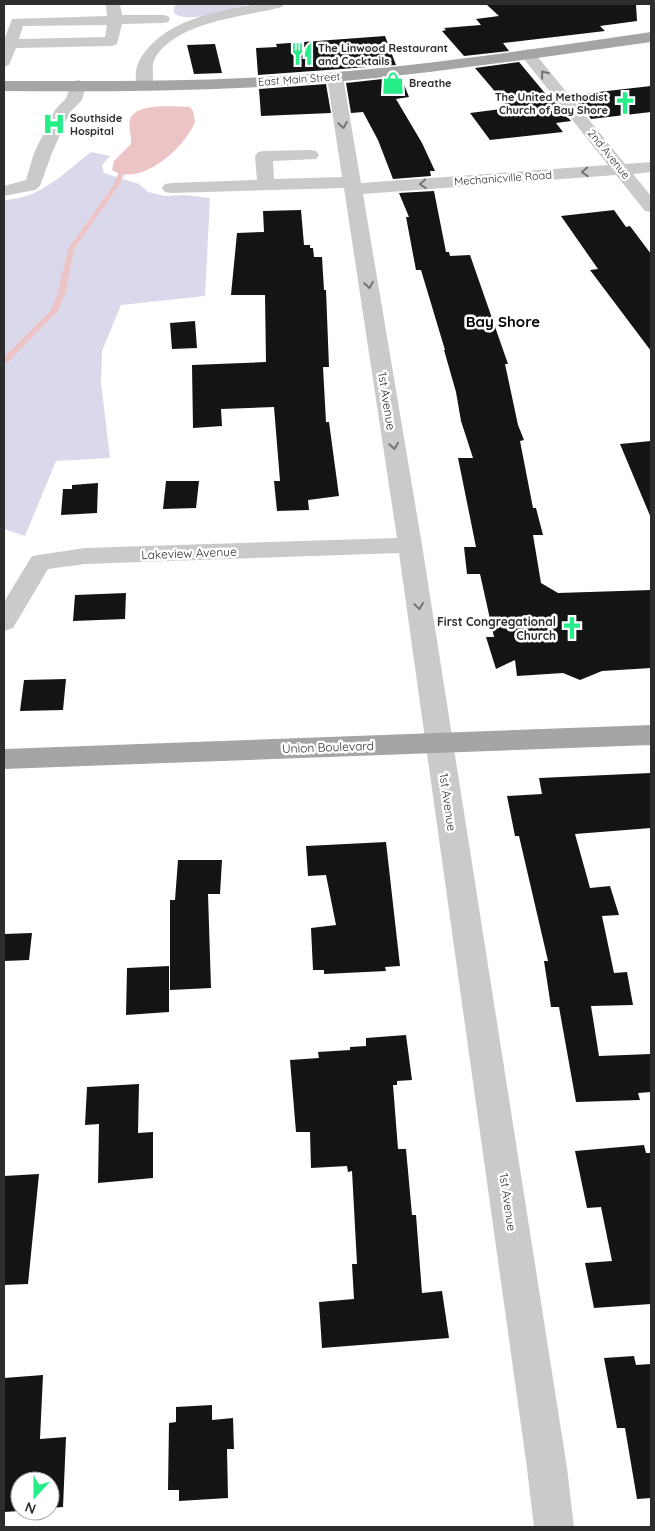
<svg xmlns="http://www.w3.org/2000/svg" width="655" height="1531" font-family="Quicksand,sans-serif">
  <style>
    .green { fill: #dad9eb }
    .water { fill: #edc4c6 }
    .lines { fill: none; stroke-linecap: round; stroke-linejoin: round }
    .stream { fill: #edc4c6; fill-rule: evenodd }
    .building { fill: #141414 }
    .minor { fill: #cacaca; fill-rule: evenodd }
    .major { fill: #a5a5a5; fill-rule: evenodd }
    .oneway { stroke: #747474 }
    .labels { text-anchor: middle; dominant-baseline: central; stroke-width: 5; stroke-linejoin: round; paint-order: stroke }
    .far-poi-label { font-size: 11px; font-weight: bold; fill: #2d2d2d; stroke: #fff; text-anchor: start }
    .far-street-label { font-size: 11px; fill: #2d2d2d; stroke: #fff }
    .street-label { font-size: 12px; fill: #2d2d2d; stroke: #fff }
    .poi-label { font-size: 12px; font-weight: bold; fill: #2d2d2d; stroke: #fff; text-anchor: end }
    .far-district-label { font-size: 15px; font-weight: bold; fill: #000; stroke: #fff }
  </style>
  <rect width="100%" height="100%" fill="#fff"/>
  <!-- green -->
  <path class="green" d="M180,4h71c-18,4 -63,21 -77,9v-7z
    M91,152l19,4 -8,9 2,8 35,11 9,8 17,4 20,-1 25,3 -5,98 -84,9 -19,46 -1,32 9,75 -54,3 -31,75 -21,-7v-329c36,-1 60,-27 87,-48z"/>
  <!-- water -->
  <path class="water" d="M190,107l3,4 2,11c-10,26 -55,66 -83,48l2,-9 17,-17c1,-7 -3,-17 -1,-24 5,-18 45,-13 60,-13z"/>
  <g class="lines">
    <!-- stream -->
    <path class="stream" d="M125,162l3,2 -8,20 -46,65 -8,43 -8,19 -51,52h-3v-6l47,-47 7,-18 10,-43 37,-52 9,-13 8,-20z"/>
  </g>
  <!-- building -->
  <path class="building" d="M486,4h150l1,17 -37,5 5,5 -102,12 6,8 -45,5 -22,-25 4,-1 -2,-2 37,-3 -5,-6 23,-3z
    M385,36l11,29 -138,10 -2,-27 21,-1 -1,-3z
    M215,44l7,29 -28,1 -7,-29z
    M519,62l30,36h3l19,23 -15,2 7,9 -73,8 -20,-27 39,-5 -34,-40z
    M401,77l8,20 -13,2 26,44 13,28h-5l1,5 -38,3 -15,-39 -15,-28 -12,1 -5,-30z
    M326,84l5,29 -70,3 -2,-27z
    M651,86v26l-60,7 -19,-24z
    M434,191l12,61h3l1,4 20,-1 38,109h-3l13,61 6,15 -4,1 13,67h3l7,27h-10l8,48 17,10 93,-3v78l-49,3 -22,9 -17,-7 -46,3 -2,-16 -19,9 -10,-32h8l-14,-63h-13l-3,-27h12l-18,-89h15l-12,-37 -5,-29 -12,-42h1l-24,-80h-5l-10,-53h3l-10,-24z
    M301,210l3,35h6v3h3l1,9h8l2,33h2l3,77h-6l3,55h3l10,74 -31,4 1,10 -32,1 -3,-30h6l-6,-74 -53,2 1,17 -29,2 -1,-63 74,-3 -1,-67h-34l6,-62 27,-1 -1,-21z
    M614,210l12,17 4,-1 21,28v97l-61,-81 8,-1 -37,-53z
    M195,321l2,27 -25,1 -2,-26z
    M651,441v77l-31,-74z
    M166,481h33l-3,27 -33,1z
    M98,483l-1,30 -36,2 2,-26h9v-4z
    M126,593l-1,26 -52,2 2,-26z
    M66,679l-3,31 -43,1 4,-31z
    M651,773v55l-76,6 15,54 20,-2 9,29 -17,1 12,57 13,-1 6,33 -42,1 8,50 52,-2v38l-13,1 2,7 -64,2 -17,-95h-8l-7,-46h4l-29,-125h-4l-8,-40 35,-2 -3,-16z
    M386,842l14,124 -15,1 1,4 -62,3v-4h-11l-2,-42 25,-3 -10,-50 -18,1 -2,-30z
    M178,860h44l-2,34h-12l3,94 -41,2v-90h5z
    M32,933l-3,27 -25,1v-27z
    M169,966v46l-43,3 1,-47z
    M406,1035l6,45 -15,1v4h-4l5,64h8l6,66h4l6,78 20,-2 7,47 -127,10 -3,-46 35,-3 -2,-35h5l-5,-93 -4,1 -1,-6 -36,2 -1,-36h-14l-6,-72 29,-2 -1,-6 32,-2v-3l16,-1v-8z
    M139,1084l-1,49 15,-1v46l-55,5 1,-59 -14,1 2,-38z
    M644,1145l2,8h5v151l-57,4 -9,-45 27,-2 -11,-54 -14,1 -12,-57z
    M39,1174l-11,110 -24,1v-109z
    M634,1356l2,9 15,-1v134l-14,1 -12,-71h-8l-13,-70z
    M43,1375l-3,64 26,-2 -3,70 -13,1v-27h-30v30l-16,1v-134z
    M212,1405v15l21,-2 1,31h-7l1,49 -49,3v-11h-11l1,-67 7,-1v-15z"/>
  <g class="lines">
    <!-- minor -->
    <path class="minor" d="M106,4h14l2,11h41l5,1 2,3 -2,3 -5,1 -41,1 -5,20 -5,2 -96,2 -7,17 -5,2v-27l8,-21 95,-3zM107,25l-2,12 -86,2 4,-13z
      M256,4h28l-2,3c-38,10 -96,13 -123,45 -12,15 -2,27 -8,36h-12c-6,-9 -3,-24 3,-32 25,-37 73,-44 114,-52z
      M528,49l5,2 92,113 26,-2v10l-18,2 18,22v16l-6,-1 -29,-36 -253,19 59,351 145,923 7,59h-40l-7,-59 -128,-915 -314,11 -37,5 -35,59 -9,3v-29l28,-46 53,-8 312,-10 -53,-350 -173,5 -6,-1 -3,-4 3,-4 6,-1 86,-3 -2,-24 3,-4 6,-1 46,-1 6,1 3,4 -3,4 -43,2 1,18 68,-2 -15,-100 2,-3h12l2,3 18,106 247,-18 -88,-111 3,-3z
      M78,80l6,2 2,3 -4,15 -12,12 -18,41 -12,33 -5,4 -31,6v-10l22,-6 8,-27 21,-43 11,-12 6,-16z"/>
    <!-- major -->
    <path class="major" d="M651,32v10c-118,16 -237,35 -356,43 -97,6 -195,7 -291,6v-10c97,0 194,1 291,-6 119,-7 238,-26 356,-43z
      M651,725v20l-647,24v-20z"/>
  </g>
  <!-- one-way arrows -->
  <defs><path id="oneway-chevron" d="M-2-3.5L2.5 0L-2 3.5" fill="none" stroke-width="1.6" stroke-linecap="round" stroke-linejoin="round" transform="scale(1.25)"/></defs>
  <g class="oneway">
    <use href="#oneway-chevron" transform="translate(544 74) rotate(-129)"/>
    <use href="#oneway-chevron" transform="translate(343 125) rotate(80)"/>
    <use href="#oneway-chevron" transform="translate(585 172) rotate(176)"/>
    <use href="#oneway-chevron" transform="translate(423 184) rotate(176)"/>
    <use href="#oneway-chevron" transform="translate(369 285) rotate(81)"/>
    <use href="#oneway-chevron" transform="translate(394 446) rotate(81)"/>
    <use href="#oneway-chevron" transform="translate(419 606) rotate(82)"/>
  </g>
  <!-- icons -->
  <defs>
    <symbol id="restaurant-bare" viewBox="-9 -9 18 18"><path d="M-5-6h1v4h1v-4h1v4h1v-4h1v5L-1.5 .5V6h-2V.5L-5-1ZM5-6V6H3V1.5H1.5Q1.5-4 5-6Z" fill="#25ee89" stroke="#fff" stroke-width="2.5" paint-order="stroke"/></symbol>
    <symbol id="shop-bare" viewBox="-9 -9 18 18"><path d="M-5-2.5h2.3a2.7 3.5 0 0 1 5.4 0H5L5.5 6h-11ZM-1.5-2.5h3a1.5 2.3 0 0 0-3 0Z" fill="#25ee89" stroke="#fff" stroke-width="2.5" paint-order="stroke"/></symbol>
    <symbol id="church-bare" viewBox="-9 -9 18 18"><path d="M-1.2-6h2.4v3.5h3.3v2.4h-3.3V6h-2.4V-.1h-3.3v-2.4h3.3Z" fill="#25ee89" stroke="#fff" stroke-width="2.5" paint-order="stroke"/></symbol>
    <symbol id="hospital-bare" viewBox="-9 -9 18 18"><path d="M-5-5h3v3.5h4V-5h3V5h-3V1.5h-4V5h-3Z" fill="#25ee89" stroke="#fff" stroke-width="2.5" paint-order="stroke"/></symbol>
  </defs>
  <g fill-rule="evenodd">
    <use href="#restaurant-bare" x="286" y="38" width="32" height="32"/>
    <use href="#shop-bare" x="377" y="67" width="32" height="32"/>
    <use href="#church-bare" x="609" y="87" width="32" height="32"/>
    <use href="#hospital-bare" x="38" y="108" width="32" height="32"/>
    <use href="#church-bare" x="556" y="612" width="32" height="32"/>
  </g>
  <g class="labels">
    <!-- far-poi labels -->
    <g class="far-poi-label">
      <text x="318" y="48">The Linwood Restaurant<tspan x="318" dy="13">and Cocktails</tspan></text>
      <text x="409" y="83">Breathe</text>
      <text x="608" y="97" text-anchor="end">The United Methodist<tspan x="608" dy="13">Church of Bay Shore</tspan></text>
      <text x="70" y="118">Southside<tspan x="70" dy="13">Hospital</tspan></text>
    </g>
    <!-- far-street labels -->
    <g class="far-street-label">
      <text transform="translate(299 79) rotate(-4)">East Main Street</text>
      <text transform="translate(609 154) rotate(51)">2nd Avenue</text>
      <text transform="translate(503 178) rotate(-4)">Mechanicville Road</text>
    </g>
    <!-- street labels -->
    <g class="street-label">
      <text transform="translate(387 401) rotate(81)">1st Avenue</text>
      <text transform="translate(189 553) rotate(-2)">Lakeview Avenue</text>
      <text transform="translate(328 747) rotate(-2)">Union Boulevard</text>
      <text transform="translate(448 802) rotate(82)">1st Avenue</text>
      <text transform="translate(508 1202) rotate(82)">1st Avenue</text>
    </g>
    <!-- poi labels -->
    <g class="poi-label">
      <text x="556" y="621">First Congregational<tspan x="556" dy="14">Church</tspan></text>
    </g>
    <!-- far-district labels -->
    <g class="far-district-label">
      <text x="503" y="321">Bay Shore</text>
    </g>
  </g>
  <!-- border -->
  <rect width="655" height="1531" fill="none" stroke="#2d2d2d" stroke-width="10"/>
  <!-- north arrow -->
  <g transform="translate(35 1496) rotate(201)"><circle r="24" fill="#ffffff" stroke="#ababab"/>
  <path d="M0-4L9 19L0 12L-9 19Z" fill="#25ee89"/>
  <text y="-8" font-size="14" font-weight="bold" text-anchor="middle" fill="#2d2d2d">N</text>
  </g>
</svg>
